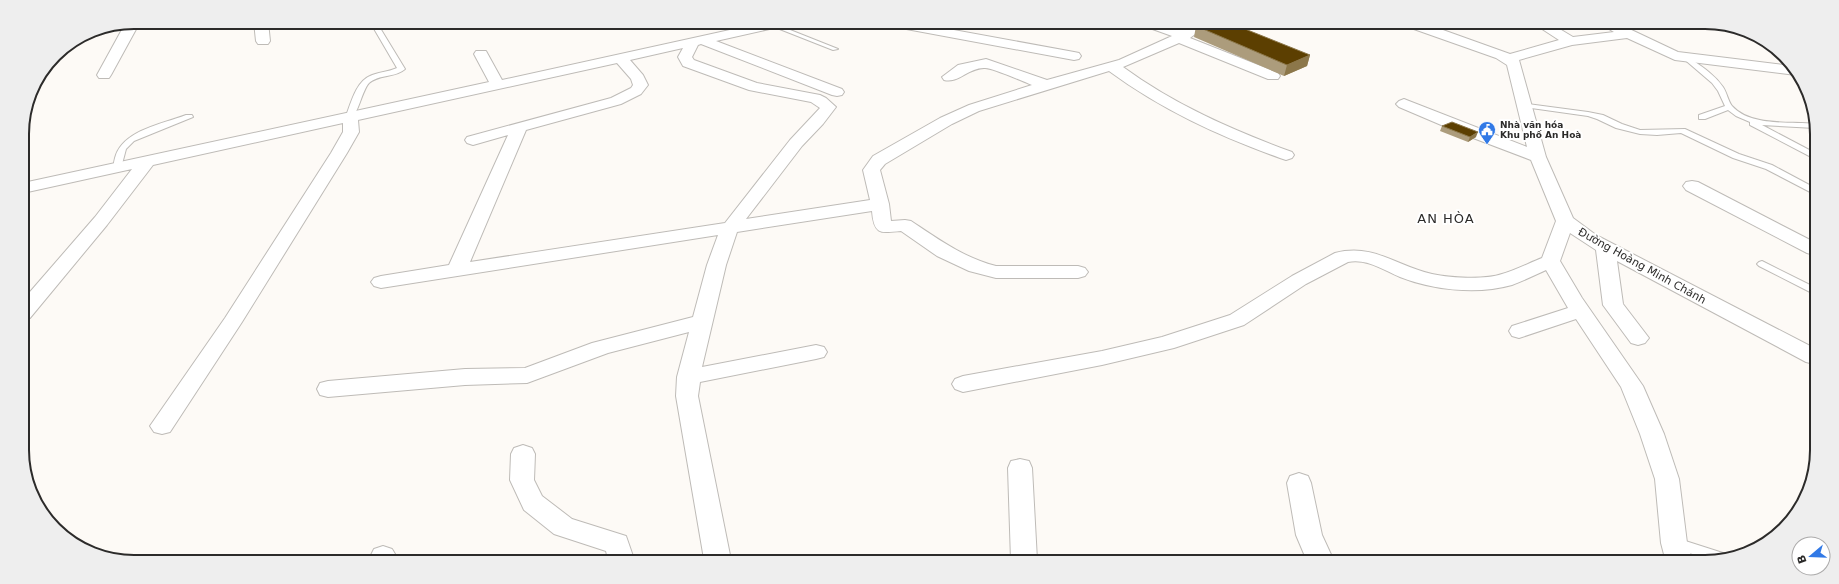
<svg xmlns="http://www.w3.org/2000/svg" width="1839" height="584" font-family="'DejaVu Sans',sans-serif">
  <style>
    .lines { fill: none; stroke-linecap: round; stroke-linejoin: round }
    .lane-casing { stroke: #bebbb7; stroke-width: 2 }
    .street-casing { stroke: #bebbb7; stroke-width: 2 }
    .lane { fill: #fff; fill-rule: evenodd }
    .street { fill: #fff; fill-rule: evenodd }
    .wall { fill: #ac9c7c }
    .shaded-wall { fill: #8c774a }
    .building { fill: #5c3f01; stroke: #8c774a }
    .labels { text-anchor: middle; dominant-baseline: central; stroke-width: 4; stroke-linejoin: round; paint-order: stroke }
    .far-poi-label { font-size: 9px; font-weight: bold; fill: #2c2b2a; stroke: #fff; text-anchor: start }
    .street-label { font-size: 11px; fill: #2c2b2a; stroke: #fff }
    .quarter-label { font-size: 13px; letter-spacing: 1px; fill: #2c2b2a; stroke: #fff }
    .rim { fill: none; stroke: #2c2b2a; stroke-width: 2 }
  </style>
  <rect width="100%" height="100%" fill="#fdfaf6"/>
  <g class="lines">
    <defs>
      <path id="lane" d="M382,23h8l-10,5 25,41c-10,9 -26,5 -36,14 -7,7 -11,33 -19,35h-3l-1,-2c5,-13 10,-34 24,-40 8,-4 18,-4 27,-8l-24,-41z
        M767,24h8l63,25 -5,1z
        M1684,57h4c13,9 26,17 35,30 4,6 5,14 9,19 19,21 58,15 83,18v4l-53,-3 53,28v6l-65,-34v-3l-14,-6 -8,-6 -23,9h-6v-4l26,-9 -7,-15 -6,-8 -28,-24z
        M1521,103l67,9 15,3 19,9 18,6 45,-1 54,25 33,11 43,23 -1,6 -48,-25 -33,-11 -52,-25 -24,2 -17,-1 -24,-6 -19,-9 -9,-3 -64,-9 -4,-2z
        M186,115h6l1,2 -59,24 -8,8 -5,19 -1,2h-6c-1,-4 0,-8 1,-12 7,-28 48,-34 71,-43z
        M1762,261l52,26v7l-55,-28 -2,-2 2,-2z
        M1676,538l50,16 1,2 -13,5 -43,-14 -2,-4 2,-4z"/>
      <path id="street" d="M134,22h6l-29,53 -2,3h-10l-2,-3 28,-51z
        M254,22h14l2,19 -2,3h-10l-2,-3z
        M757,24h23l-2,3 -62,14 126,48 2,3 -2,3 -5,1 -5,-1 -131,-51 -3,1 -6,12 2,3 63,23 63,12 6,3 10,9 -13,17 -21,22 -56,73 124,-19 -7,-30 10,-14 67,-38 29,-13 63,-20c-10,-4 -39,-17 -47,-17 -16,-1 -27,16 -41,12l-2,-3 16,-12 28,-6 61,21 72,-20 53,-24 -25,-9 -1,-3 19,1 16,5 9,-5h14l-1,3 -13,10 88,35 2,3 -2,3h-10l-89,-36 -56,24c52,38 109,63 169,85l2,3 -2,3 -6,2 -6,-2c-61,-22 -118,-48 -171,-87l-130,40 -27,13 -67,40 -5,6 9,34 2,17 14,-1 6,1c27,18 53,37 85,45h82l7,2 3,4 -3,4 -7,2h-82l-27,-7 -32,-15 -36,-25c-21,2 -27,4 -29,-20l-135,21 -11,33 -24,102 114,-22 8,2 3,5 -3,5 -8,2 -116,23 -2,14 33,164 -27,-1 -28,-163 1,-19 12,-45 -81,21 -81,30 -62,2 -137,12 -8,-2 -3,-6 3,-6 8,-2 137,-12 60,-1 67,-25 101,-26 14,-52 11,-30 -337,53 -7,-2 -3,-4 3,-4 7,-2 68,-11 59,-130 -35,10 -6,-2 -2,-3 2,-3 144,-39 20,-10 2,-3 -2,-6 -14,-16 -259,57 1,12 -12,21 -105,169 -72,110 -8,2 -8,-2 -4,-6 75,-108 106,-165 12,-21v-9l-190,42 -46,60 -77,93 -7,1v-19l72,-83 37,-48 -109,24v-10l466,-101 -15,-28 2,-3h10l16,29zM683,48l-5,9 5,9 66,24 62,12 9,6 -30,32 -65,83 -255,39 56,-132 95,-26 20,-10 7,-9 -5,-10 -13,-15z
        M894,24h27l153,28 5,1 2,3 -2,3 -5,1 -173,-32 -5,-1z
        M1409,25h20l81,29 49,-14 -23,-15h17l20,12 41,-5 -5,-3 -1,-3h15l55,26 114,14 4,9 -121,-15 -48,-22 -55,7 -53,15 27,97 27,61 23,17 218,113v16l-8,-2 -189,-101 6,43 26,34 -4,5 -7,2 -7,-2 -28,-38 -7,-55 -26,-17 -10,28 22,37 61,88 21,48 15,45 8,64 6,19h-27l-5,-19 -6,-64 -15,-45 -19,-47 -45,-68 -57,19 -7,-2 -3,-5 3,-5 56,-18 -22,-38c-11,5 -23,11 -34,15 -35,10 -79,5 -112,-8 -16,-7 -34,-19 -52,-15l-42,22 -62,41 -70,23 -72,17 -139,27 -8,-3 -3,-5 3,-5 8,-3 139,-25 60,-14 68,-22 62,-39 43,-23c39,-10 61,13 97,21 19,4 52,6 70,0 14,-4 27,-11 40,-16l14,-37 -25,-61 -71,-27 -61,-26 -3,-3 3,-3 5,-2 5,2 118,46 -20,-82 -11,-7 -85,-30z
        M1692,181l6,1 116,60v13l-7,-2 -121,-63 -3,-4 3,-4z
        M523,445l9,3 3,6 -1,26 8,16 30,23 54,17 8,23h-26l-2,-8 -52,-17 -30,-24 -14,-30 1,-26 3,-6z
        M1020,459l9,2 3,7 5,92h-26l-3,-92 3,-7z
        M1299,473l9,3 3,7 11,52 12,26h-27l-11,-26 -9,-52 3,-7z
        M383,546l9,3 6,10h-28v-2l4,-8z"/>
    </defs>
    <!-- lane casing -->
    <use href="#lane" class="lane-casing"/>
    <!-- street casing -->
    <use href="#street" class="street-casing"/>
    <!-- lane -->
    <use href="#lane" class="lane"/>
    <!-- street -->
    <use href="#street" class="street"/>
  </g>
  <!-- wall -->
  <path class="wall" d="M1196,26l114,29 -3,11 -23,10 -90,-39z
    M1442,126l34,11 -8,5 -28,-11z"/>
  <!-- shaded-wall -->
  <path class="shaded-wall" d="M1310,55l-3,11 -23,10 3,-11z
    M1478,132l-2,5 -8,5 2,-5z"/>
  <!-- building -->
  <path class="building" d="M1200,25h35l75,30 -23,10 -91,-39z
    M1452,122l26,10 -8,5 -28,-11z"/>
  <!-- icons -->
  <defs>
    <symbol id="civic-pin" viewBox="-11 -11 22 30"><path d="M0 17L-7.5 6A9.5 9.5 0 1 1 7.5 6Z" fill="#3179e6" stroke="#fff"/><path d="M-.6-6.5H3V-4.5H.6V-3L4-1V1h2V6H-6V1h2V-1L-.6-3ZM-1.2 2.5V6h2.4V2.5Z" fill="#fff"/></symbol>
  </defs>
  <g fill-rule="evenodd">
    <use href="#civic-pin" x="1477" y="120" width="20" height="27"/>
  </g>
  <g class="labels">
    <!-- far-poi labels -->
    <g class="far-poi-label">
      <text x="1500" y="125">Nhà văn hóa<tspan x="1500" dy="10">Khu phố An Hoà</tspan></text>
    </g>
    <!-- street labels -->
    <g class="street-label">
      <text transform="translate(1642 266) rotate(29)">Đường Hoàng Minh Chánh</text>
    </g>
    <!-- quarter labels -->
    <g class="quarter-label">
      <text x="1446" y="218">AN HÒA</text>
    </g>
  </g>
  <!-- crop -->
  <path d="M0 0H1839V584H0ZM134 29H1705A105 105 0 0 1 1810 134V450A105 105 0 0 1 1705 555H134A105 105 0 0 1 29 450V134A105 105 0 0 1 134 29Z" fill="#eee" fill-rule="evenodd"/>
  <path class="rim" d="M134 29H1705A105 105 0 0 1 1810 134V450A105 105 0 0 1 1705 555H134A105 105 0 0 1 29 450V134A105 105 0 0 1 134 29Z"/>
  <!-- north arrow -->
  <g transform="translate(1811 556) rotate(251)"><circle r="19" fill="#ffffff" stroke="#abaaaa"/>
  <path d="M0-3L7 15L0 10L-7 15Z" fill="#3179e6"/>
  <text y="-6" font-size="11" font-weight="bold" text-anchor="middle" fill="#2c2b2a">B</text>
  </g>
</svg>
